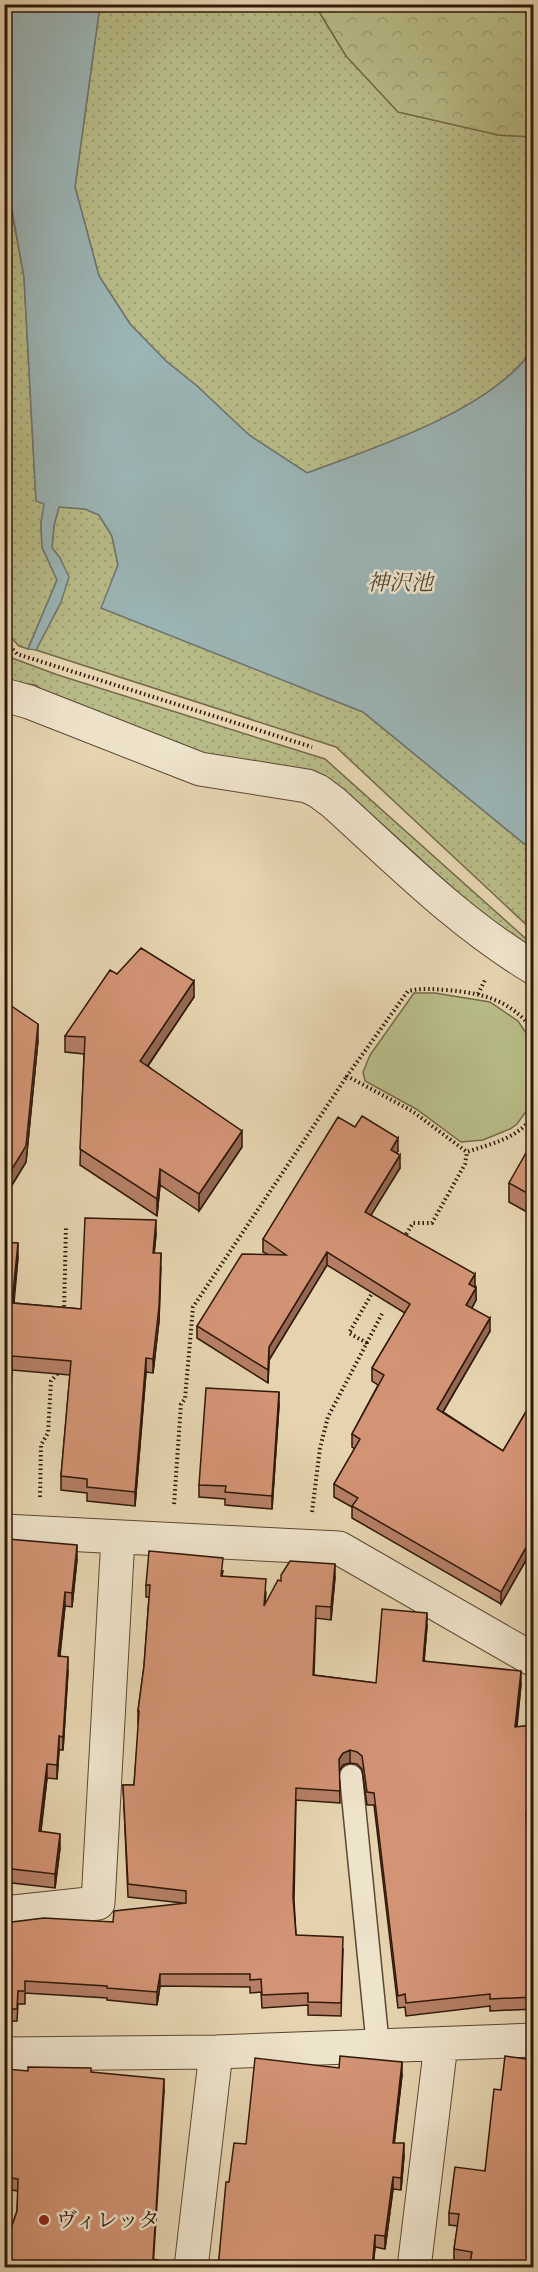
<svg xmlns="http://www.w3.org/2000/svg" width="538" height="2272" font-family="'IM FELL Great Primer','Noto Serif JP',serif">
  <style>
    .grass { fill: url(#grass-dots); stroke: #746a48; stroke-width: 1.5 }
    .forest { fill: url(#forest-crowns); stroke: #746a48; stroke-width: 1.5 }
    .green { fill: #b8bc88; stroke: #746a48; stroke-width: 1.5 }
    .water { fill: #9bb5b6; stroke: #707771; stroke-width: 1.5 }
    .lines { fill: none; stroke-linecap: round; stroke-linejoin: round }
    .lane-casing { stroke: #5d4832; stroke-width: 25 }
    .street-casing { stroke: #5d4832; stroke-width: 35 }
    .path { stroke: #301909; stroke-width: 4; stroke-dasharray: 1.5 3; stroke-linecap: butt }
    .lane { stroke: #eee3cb; stroke-width: 22 }
    .street { stroke: #eee3cb; stroke-width: 33 }
    .wall { fill: #b57f65; stroke: #301909; stroke-width: 1.5 }
    .shaded-wall { fill: #946852; stroke: #301909; stroke-width: 1.5 }
    .building { fill: #d39475; stroke: #301909; stroke-width: 1.5 }
    .poi-dot { fill: #8f2418; stroke: #eee3cb; stroke-width: 2 }
    .labels { text-anchor: middle; dominant-baseline: central; stroke-width: 5; stroke-linejoin: round; paint-order: stroke }
    .poi-label { font-size: 21px; fill: #301909; stroke: #eee3cb; text-anchor: start }
    .water-label { font-size: 22px; font-style: italic; fill: #50483d; stroke: #eee3cb }
  </style>
  <defs>
    <pattern id="grass-dots" width="8" height="8" patternUnits="userSpaceOnUse" patternTransform="scale(1.5)"><rect width="8" height="8" fill="#b8bc88"/><path d="M2 2h.1M6 6h.1" fill="none" stroke="#9ea174" stroke-width="1.8" stroke-linecap="round"/></pattern>
    <pattern id="forest-crowns" width="20" height="18" patternUnits="userSpaceOnUse" patternTransform="scale(1.5)"><rect width="20" height="18" fill="#b8bc88"/><path d="M2 6a3 3 0 1 1 6 0M12 15a3 3 0 1 1 6 0" fill="none" stroke="#9ea174"/></pattern>
  </defs>
  <rect width="100%" height="100%" fill="#e5d4af"/>
  <filter id="stains"><feTurbulence type="fractalNoise" baseFrequency=".00333" numOctaves="4"/><feColorMatrix values="0 0 0 0 .2 0 0 0 0 .09 0 0 0 0 .02 0 0 0 .5 -.17"/></filter>
  <radialGradient id="worn" r=".72"><stop offset=".6" stop-color="#630" stop-opacity="0"/><stop offset="1" stop-color="#630" stop-opacity=".3"/></radialGradient>
  <!-- grass -->
  <path class="grass" d="M100,5h215l31,51 152,79 35,2v212c-41,61 -158,99 -226,124l-58,-38 -52,-49 -31,-25 -36,-37 -31,-48 -24,-89z
    M4,170l20,107 12,223 9,4 -4,19 1,24 15,33 -29,69 -9,-3 -15,-16z
    M59,507l26,2 14,6 13,21 6,29 -16,43 261,104 170,139v80l-197,-184 -300,-97 25,-48 -1,-44 -8,-10 2,-23z
    M12,658l46,17 267,84 208,186v6l-35,-22 -156,-141 -30,-15 -112,-18 -153,-58 -11,-12 -31,-4z"/>
  <!-- forest -->
  <path class="forest" d="M315,5h218v132l-35,-2 -100,-23 -52,-56z"/>
  <!-- green -->
  <path class="green" d="M414,993h21l55,9 28,19 15,22v59l-16,22 -7,5 -27,11 -22,2 -45,-33 -51,-28 -2,-9 7,-17z"/>
  <!-- water -->
  <path class="water" d="M4,5h96l-25,182 24,89 31,48 36,37 31,25 52,49 58,38c68,-25 185,-63 226,-124v502l-170,-139 -262,-104 17,-43 -6,-29 -13,-21 -14,-6 -26,-2 -5,18 -2,23 8,10 9,19 -8,25 -25,48 -8,-1 29,-69 -15,-33 -1,-24 3,-19 -8,-3 -12,-224 -19,-107z"/>
  <g class="lines">
    <defs>
      <path id="lane" d="M351,1776l27,271"/>
      <path id="street" d="M4,695l25,7 171,67 107,17 11,5 16,12c64,58 125,120 200,165
        M4,1531l335,17 195,112
        M4,1913l94,-10 20,-366
        M4,2054l212,-2 318,-12
        M191,2268l25,-216
        M414,2268l27,-224"/>
    </defs>
    <!-- lane casing -->
    <use href="#lane" class="lane-casing"/>
    <!-- street casing -->
    <use href="#street" class="street-casing"/>
    <!-- path -->
    <path class="path" d="M4,639l13,15 295,93
      M478,994l8,-16
      M534,1031c-23,-31 -51,-38 -88,-41 -13,-1 -25,-2 -38,1l-61,85 65,35 55,41c25,-9 52,-13 67,-38
      M404,1238l9,-15h19l33,-59 2,-12
      M64,1311l2,-85
      M367,1343l-18,-10 26,-45
      M40,1497l1,-52 7,-12 3,-52 8,-9
      M174,1504l7,-100 4,-5 8,-92 154,-231
      M312,1512l8,-64 8,-31 55,-105"/>
    <!-- lane -->
    <use href="#lane" class="lane"/>
    <!-- street -->
    <use href="#street" class="street"/>
  </g>
  <!-- wall -->
  <path class="wall" d="M117,974l77,23 -46,69 94,81 -43,64 -39,-26 -3,31 -77,-51 4,-111 -19,-2v-16z
    M4,1001l34,39 -12,122 -17,28h-5z
    M355,1127l43,24 -2,2 4,15 -30,47 105,71 1,14 -4,8 18,23 -47,81 60,39 31,-53v148l-33,58 -149,-86v-11l-18,-10v-13l21,-35 -3,-2v-13l26,-49 -6,-4v-13l33,-55 -78,-48 -58,95 -1,23 -71,-45v-12l70,-72 -4,-2v-13z
    M534,1146v70l-25,-14v-19z
    M156,1234l-2,19 7,14 -2,54 -6,52 -7,-1 -11,134 -48,-5v-8l-26,-3v-14l9,-101 -58,-5 -7,96 6,15 -1,32h-6v-271l14,15 -4,46 67,6z
    M279,1405l-7,104 -47,-4v-6l-26,-2v-12z
    M4,1535l4,4 69,20 -5,48 -7,-1 -5,50 8,15 -5,79h-4l-2,29 -10,-1 -6,53 19,17 -5,40 -51,-6z
    M223,1571l-1,5 44,16 -1,12 70,-27 -4,43 -15,-2 -2,57 62,8 51,-57 -3,35 97,23 -4,43 17,-2v101l-7,1 5,81h2v101l-44,2v-5l-84,10 -1,-9 -7,1 -24,-203h-7l-5,-36 -5,-5 -7,-1 -7,2 -4,5 1,33 -44,-3 -2,100 2,35 47,14 -2,67 -33,-1v-10l-46,3 -1,-16 -11,1v-6l-90,-1 -3,19 -50,-5v-2l-82,-5v11h-7l-1,17h-13v-98l109,-1 70,-19 -55,-6 -5,-112h11l5,-61h-1v-13l6,-45 5,-69h-3v-12z
    M534,2060l-64,203 -16,-2v-12l4,-23 -9,-1v-12l36,-42 16,-81z
    M28,2071l63,1 73,20 -156,145 9,-26 1,-20 -14,-2v-104z
    M402,2075l-8,68 10,13 -3,34 -8,-1 -8,60 -10,-2 -2,21h-155l11,-86 17,-38z"/>
  <!-- shaded-wall -->
  <path class="shaded-wall" d="M194,981v16l-54,80v-16z
    M38,1024v16l-12,122 -17,28v-16z
    M242,1131v16l-43,64v-17z
    M398,1138v13l-7,11v-12z
    M400,1155v13l-35,57v-13z
    M160,1169v16l-3,31v-17z
    M156,1220v14l-3,33v-14z
    M18,1243v14l-6,60v-14z
    M327,1252v13l-58,95 -1,23 1,-36z
    M161,1253l-2,68 -6,52v-14z
    M475,1274v12l-6,11v-13z
    M476,1288v12l-10,18v-13z
    M490,1318v13l-53,91v-13z
    M12,1356v14l-8,100v-14z
    M146,1358v14l-11,134v-14z
    M279,1392v13l-7,104v-13z
    M534,1533v13l-33,58v-12z
    M77,1545v14l-5,48v-14z
    M335,1564v13l-4,43v-13z
    M65,1592v14l-7,64v-14z
    M427,1613v13l-4,48v-13z
    M68,1657v14l-5,79v-13z
    M521,1671v13l-6,56v-13z
    M59,1736v14l-2,29v-14z
    M350,1750v13l-7,2 -4,6v-12l4,-6z
    M47,1764v14l-8,67v-14z
    M60,1834v14l-5,40v-14z
    M160,1974v12l-3,19v-13z
    M402,2062v13l-9,80v-12z
    M164,2079v13l-11,176v-9z
    M404,2143v13l-3,34v-12z
    M393,2177v12l-8,60v-13z
    M375,2235v12l-2,21h-1z"/>
  <!-- building -->
  <path class="building" d="M141,948l53,33 -54,80 102,70 -43,63 -39,-25 -3,30 -77,-50 5,-112 -20,-1 45,-66 7,4z
    M4,1001l34,23 -12,122 -17,28 -5,-1z
    M362,1116l36,22 -7,12 9,5 -35,57 110,62 -6,10 7,4 -10,17 24,13 -53,91 66,42 31,-53v135l-33,59 -149,-86 6,-8 -24,-14 26,-45 -8,-5 32,-59 -12,-7 38,-64 -83,-52 -58,95 -1,23 -71,-44 45,-72 44,1 -23,-16 75,-122 17,10z
    M531,1144l3,2v51l-25,-14z
    M85,1218l71,2 -3,33h8l-2,54 -6,52 -7,-1 -11,134 -48,-5v-8l-26,-3 10,-115 -59,-5 -8,100v-214l14,1 -6,60 69,6z
    M206,1388l73,4 -7,104 -47,-4 1,-6 -27,-1z
    M4,1466l7,1 -1,32h-6z
    M4,1535l4,1v3l69,6 -5,48 -7,-1 -7,64 10,1 -5,80 -4,-1 -2,29 -10,-1 -8,67 21,3 -5,40 -51,-6z
    M149,1551l74,7 -2,18 45,3 -2,27 14,-26 3,1v-6l9,-14 45,3 -4,43 -15,-1 -3,69 63,8 6,-74 45,4 -4,48 98,10 -6,56 19,-2v89h-8l6,94h2v89l-44,2v-5l-84,9 -1,-9 -7,2 -24,-203 -7,-1 -5,-36 -5,-4 -7,-2 -7,3 -4,6 1,32 -44,-3 -3,109 3,38 47,2 -2,66 -33,-1v-9l-46,2 -1,-16 -11,1v-6h-90l-3,18 -50,-4v-2l-82,-5v10h-7l-1,18h-13v-86l40,-5 69,4 1,-11 72,-8v-12l-58,-7 -5,-99h11l5,-74h-1l6,-45 6,-81h-4z
    M340,2056l62,6 -9,81h11l-3,35 -8,-1 -8,59 -10,-1 -3,33h-154l8,-86h3l5,-39 12,1 9,-86 84,10z
    M505,2056l29,4v208h-65l3,-16 -18,-3 5,-35 -10,-1 6,-46 30,4 9,-82 7,1z
    M28,2067l63,1v4l73,7 -11,180 21,4 4,5h-174v-31h4l9,-26 1,-32 -14,-2v-92l2,-16 22,2z"/>
  <!-- markers -->
  <circle class="poi-dot" cx="44" cy="2220" r="6"/>
  <g class="labels">
    <!-- poi labels -->
    <g class="poi-label">
      <text x="56" y="2220">ヴィレッタ</text>
    </g>
    <!-- water labels -->
    <g class="water-label">
      <text x="400" y="582">神沢池</text>
    </g>
  </g>
  <!-- margin -->
  <rect width="538" height="2272" fill="none" stroke="#e5d4af" stroke-width="24"/>
  <rect x="6" y="6" width="526" height="2260" fill="none" stroke="#301909" stroke-width="3"/>
  <rect x="12" y="12" width="514" height="2248" fill="none" stroke="#301909" stroke-width="1.5"/>
  <rect width="100%" height="100%" filter="url(#stains)"/>
  <rect width="100%" height="100%" fill="url(#worn)"/>
</svg>
